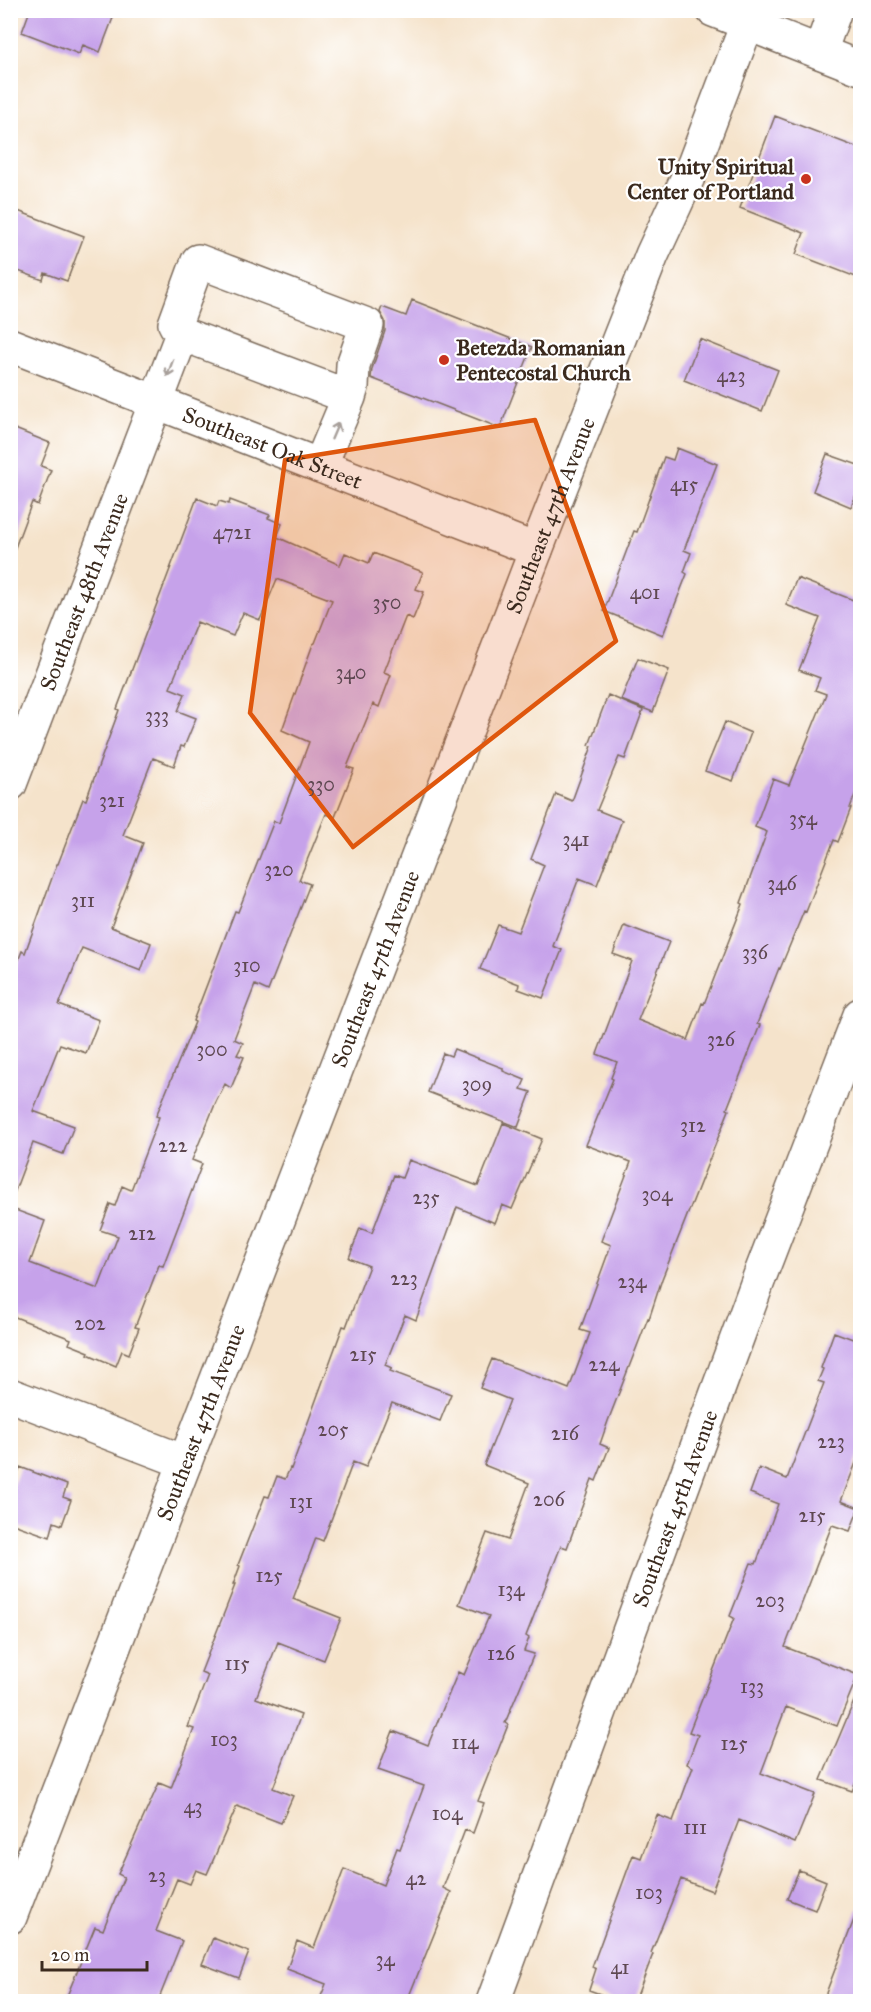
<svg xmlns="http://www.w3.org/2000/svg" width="871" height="2012" font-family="'IM FELL Great Primer',serif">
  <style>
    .building { fill: #c6a2ea }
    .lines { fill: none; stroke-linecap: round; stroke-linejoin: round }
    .minor-casing { stroke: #7c6b5b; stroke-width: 36 }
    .minor { stroke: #fff; stroke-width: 33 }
    .oneway { stroke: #a79f9a }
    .marked { fill: #df570d; fill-opacity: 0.2; stroke: #df570d; stroke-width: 4.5; stroke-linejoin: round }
    .poi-dot { fill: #c8321e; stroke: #fff; stroke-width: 2 }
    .labels { text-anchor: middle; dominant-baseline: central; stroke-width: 4.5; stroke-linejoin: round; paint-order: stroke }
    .number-label { font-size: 20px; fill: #5e4851 }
    .poi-label { font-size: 22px; font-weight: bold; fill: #3b2a1e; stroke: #fff; text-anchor: end }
    .street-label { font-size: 22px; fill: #3b2a1e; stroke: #fff }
  </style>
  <rect width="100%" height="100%" fill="#fff"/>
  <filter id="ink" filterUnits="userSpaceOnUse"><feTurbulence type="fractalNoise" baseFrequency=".0167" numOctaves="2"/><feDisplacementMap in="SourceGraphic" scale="12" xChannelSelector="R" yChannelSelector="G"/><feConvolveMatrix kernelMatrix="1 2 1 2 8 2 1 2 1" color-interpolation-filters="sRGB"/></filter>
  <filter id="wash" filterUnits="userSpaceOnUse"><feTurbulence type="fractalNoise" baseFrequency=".008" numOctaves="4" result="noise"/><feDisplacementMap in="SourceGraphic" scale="24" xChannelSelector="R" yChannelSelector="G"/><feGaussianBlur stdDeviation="1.35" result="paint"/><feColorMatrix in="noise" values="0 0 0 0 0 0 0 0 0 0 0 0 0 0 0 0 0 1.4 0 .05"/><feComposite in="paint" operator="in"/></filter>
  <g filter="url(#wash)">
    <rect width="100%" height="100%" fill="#f5e3cb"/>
    <g id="blocks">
      <!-- building -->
      <path class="building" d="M30,10h86l-16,42 -17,-7 -4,9 -57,-22z
        M775,116l86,33v130l-65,-25 8,-21 -64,-25z
        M10,208l74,28 -17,45 -22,-8 -2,7 -33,-12z
        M412,300l120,47 -32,81 -129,-50 1,-9 13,-38v-10l-5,-9 2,-5 24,9z
        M700,339l78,31 -16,41 -78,-31z
        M10,427l40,16 -9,23 10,4 -13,35 -6,-3 -19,51 -3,-1z
        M677,448l40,16 -33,86 7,3 -7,19 3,2 -24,61 -59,-24 30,-80 3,1 27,-75 9,3z
        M827,454l34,12v16l-10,25 -38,-16z
        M197,498l20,8 2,-5 10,3 1,-4 40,15 -2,3 14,6 -5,13 63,28 5,-12 24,10 4,-10 50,19 -7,17 8,3 -11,27 -7,-3 -22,56 7,3 -12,32 -6,-3 -26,63 7,2 -19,48 -9,-3 -27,66 11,4 -42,107 -13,-6 -21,54 9,4 -6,12 7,2 -13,31 -6,-4 -9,18 -24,58 10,4 -39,102 -4,-1 -24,62 4,1 -10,26 -7,-3 -6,15 -28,-12 1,-2 -20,-8 2,-5 -61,-24v-107l35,13 -15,42 68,26 20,-53 -18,-6 10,-26 5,2 7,-20 9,4 28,-73 -3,-1 39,-94 -2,-1 42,-110 3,1 36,-91 5,2 30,-81 -27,-12 31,-86 2,-1 17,-43 -55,-21 -17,41 -17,-7 -10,23 -36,-14 -27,66 15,6 -7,17 18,7 -12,29 -3,-1 -7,20 -21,-8 -30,77 20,8 -32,84 40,16 -10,28 -59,-23 -23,57 40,15 -13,33 -26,-9 -27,67 41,15 -11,28 -30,-11 -20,53h-3v-215l12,-30 3,2 32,-89h1l25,-65 3,1 33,-90 -2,-1z
        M797,578l64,25v176l-11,29h1l-13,34 -4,-2 -28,72 -2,-1 -24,58 -1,-1 -22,56 3,1 -33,84 2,1 -67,169 -13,40 -1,-1 -40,103 -8,23 9,4 -13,33 -4,-2 -25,69 -6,-2 -35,90 3,2 -5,13 10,3 -29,69 3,2 -30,76 6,2 -11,30 -8,-3 -22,58 8,4 -44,109h-88l7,-17 -39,-15 10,-28 17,7 30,-79 39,16 14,-37 3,1 24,-63 -46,-16 15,-39 35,14 30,-73 6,3 25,-59 -30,-12 28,-71 21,7 21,-57 -45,-18 26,-65 -30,-12 12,-29 77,30 21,-56 -10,-3 31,-85 -10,-4 30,-79 -45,-17 27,-66 -2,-1 6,-16 -20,-8 35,-93 -19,-7 11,-29 45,17 -31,78 50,20 14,-37 2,1 39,-100 -2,-1 26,-71 -12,-5 18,-48 16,6 37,-91 -11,-4 5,-12 -21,-8 21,-52 -34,-13z
        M638,658l31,12 -16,42 -32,-12z
        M608,695l35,15 -18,49 -6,-2 -22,53 25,10 -25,65 -18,-7 -26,68 9,4 -19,48 -25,-9 1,-5 -39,-15 18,-44 20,7 26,-67 -13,-6 25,-65 16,7 20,-55 -3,-1z
        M725,722l26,11 -18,48 -28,-10z
        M454,1049l49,19v3l22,9 -4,9 10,3 -13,35 -90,-35 15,-39 8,3z
        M503,1123l39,16 -30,70 -10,-4 -7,18 -38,-16 -41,113 -11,-5 -20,50 7,3 -2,3 61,23 -11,27 -48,-18 -26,64 -13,-5 -30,79 -7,-3 -23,61 48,19 -17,42 -46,-18 -22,56 45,17 -28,73 20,8 -12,27 -44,-17 -30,68 -11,-4 -6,14 -13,-5 -21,52 26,10 -24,60h-93l30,-74 8,3 21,-53 -6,-3 41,-91 12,5 23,-59 -6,-2 20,-52 -7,-3 34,-87h-2l7,-19 -2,-1 27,-69 4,1 8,-21 8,3 5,-11 1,1 52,-143 3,1 23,-61 -20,-8 11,-30 12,5 22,-58 8,3 7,-18 69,26z
        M834,1332l27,10v108l-20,51 18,7 -9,23 -18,-6 -47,122 73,28 -21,51 -51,-19 -25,66 54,21 -20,49 -56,-23 -27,71 -31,-12 -30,74 2,1 -18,47h-16l-30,-11 7,-21 -4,-2 41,-112 8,3 16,-43 16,6 20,-54 -6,-3 11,-29 -9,-3 45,-114 -4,-2 21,-53 5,1 22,-60 -28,-11 9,-25 28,11 37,-96 -6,-2 5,-12 -2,-1z
        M20,1467l47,18 -4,12 8,3 -9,25 -8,-3 -4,15 -40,-14v-29z
        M860,1687l1,83 -9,21 -31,-11z
        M799,1870l27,11 -11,29 -28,-11z
        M858,1909l3,1v91h-38z
        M213,1938l36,14 -10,26 -37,-14z"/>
    </g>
  </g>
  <g filter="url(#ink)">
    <use href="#blocks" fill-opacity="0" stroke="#7c6b5b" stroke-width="1.5"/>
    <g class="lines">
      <defs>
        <g id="minor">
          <path d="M713,10l147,58"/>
          <path d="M820,52l15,-42"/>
          <path id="s1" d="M10,345l526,205"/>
          <path d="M320,466l29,-69 3,-10 1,-22 14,-40 -169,-64 -23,63 7,10 167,63"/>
          <path id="s2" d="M10,784l172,-450"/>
          <path d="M10,1395l175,67"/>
          <path id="s3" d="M10,1917l526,-1367 116,-295 42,-91 53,-140"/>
          <path id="s4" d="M493,2002l268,-729 99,-258"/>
        </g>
      </defs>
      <!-- minor casing -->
      <use href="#minor" class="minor-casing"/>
      <!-- minor -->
      <use href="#minor" class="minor"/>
    </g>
    <!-- one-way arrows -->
    <defs><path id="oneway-shaft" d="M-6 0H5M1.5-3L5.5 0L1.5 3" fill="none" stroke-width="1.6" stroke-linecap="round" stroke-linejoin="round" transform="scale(1.5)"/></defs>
    <g class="oneway">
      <use href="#oneway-shaft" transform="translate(170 368) rotate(110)"/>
      <use href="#oneway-shaft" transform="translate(335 431) rotate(-67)"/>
    </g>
  </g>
  <!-- marked area -->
  <path class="marked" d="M535,420l81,221 -263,206 -103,-134 35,-253z"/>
  <!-- markers -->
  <g class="poi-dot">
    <circle cx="806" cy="179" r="6"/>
    <circle cx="444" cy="360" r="6"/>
  </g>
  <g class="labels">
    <!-- number labels -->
    <g class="number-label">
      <text x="731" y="375">423</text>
      <text x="684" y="484">415</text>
      <text x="232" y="532">4721</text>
      <text x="645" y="592">401</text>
      <text x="387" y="602">350</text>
      <text x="351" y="672">340</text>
      <text x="157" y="715">333</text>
      <text x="321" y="784">330</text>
      <text x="112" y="800">321</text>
      <text x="803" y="818">354</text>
      <text x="576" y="839">341</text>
      <text x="279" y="869">320</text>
      <text x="782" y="883">346</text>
      <text x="83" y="900">311</text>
      <text x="755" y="952">336</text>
      <text x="247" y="965">310</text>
      <text x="721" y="1039">326</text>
      <text x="212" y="1049">300</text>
      <text x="477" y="1084">309</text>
      <text x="693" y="1125">312</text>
      <text x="173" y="1145">222</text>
      <text x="657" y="1194">304</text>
      <text x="426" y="1197">235</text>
      <text x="142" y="1233">212</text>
      <text x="404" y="1278">223</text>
      <text x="632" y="1281">234</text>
      <text x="90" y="1323">202</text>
      <text x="363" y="1354">215</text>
      <text x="604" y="1364">224</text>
      <text x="333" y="1429">205</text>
      <text x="565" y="1433">216</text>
      <text x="831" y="1441">223</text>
      <text x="549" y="1499">206</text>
      <text x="301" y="1501">131</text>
      <text x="812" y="1515">215</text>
      <text x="269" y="1575">125</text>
      <text x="511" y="1589">134</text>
      <text x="770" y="1600">203</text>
      <text x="501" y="1653">126</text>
      <text x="237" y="1663">115</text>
      <text x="752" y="1686">133</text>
      <text x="224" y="1739">103</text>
      <text x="465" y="1742">114</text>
      <text x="734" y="1743">125</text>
      <text x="193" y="1806">43</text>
      <text x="447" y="1813">104</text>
      <text x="695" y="1827">111</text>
      <text x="157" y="1875">23</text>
      <text x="416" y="1878">42</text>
      <text x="649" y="1892">103</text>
      <text x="385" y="1959">34</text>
      <text x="620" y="1967">41</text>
    </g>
    <!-- poi labels -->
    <g class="poi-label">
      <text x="794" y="166">Unity Spiritual<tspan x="794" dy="25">Center of Portland</tspan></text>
      <text x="456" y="347" text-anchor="start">Betezda Romanian<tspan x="456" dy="25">Pentecostal Church</tspan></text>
    </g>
    <!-- street labels -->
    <g class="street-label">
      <text stroke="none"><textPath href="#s1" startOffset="282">Southeast Oak Street</textPath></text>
      <text stroke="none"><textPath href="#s3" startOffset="1502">Southeast 47th Avenue</textPath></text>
      <text stroke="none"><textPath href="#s2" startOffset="206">Southeast 48th Avenue</textPath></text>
      <text stroke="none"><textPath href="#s3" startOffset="1016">Southeast 47th Avenue</textPath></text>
      <text stroke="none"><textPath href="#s3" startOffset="530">Southeast 47th Avenue</textPath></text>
      <text stroke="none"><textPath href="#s4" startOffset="526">Southeast 45th Avenue</textPath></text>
    </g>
  </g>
  <!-- margin -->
  <rect width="871" height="2012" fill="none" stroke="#fff" stroke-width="36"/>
  <!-- scale -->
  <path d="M42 1961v9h105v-9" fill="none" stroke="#3b2a1e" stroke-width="3"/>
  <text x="51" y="1961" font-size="18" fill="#3b2a1e" stroke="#ffffff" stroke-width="4.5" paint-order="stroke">20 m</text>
</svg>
